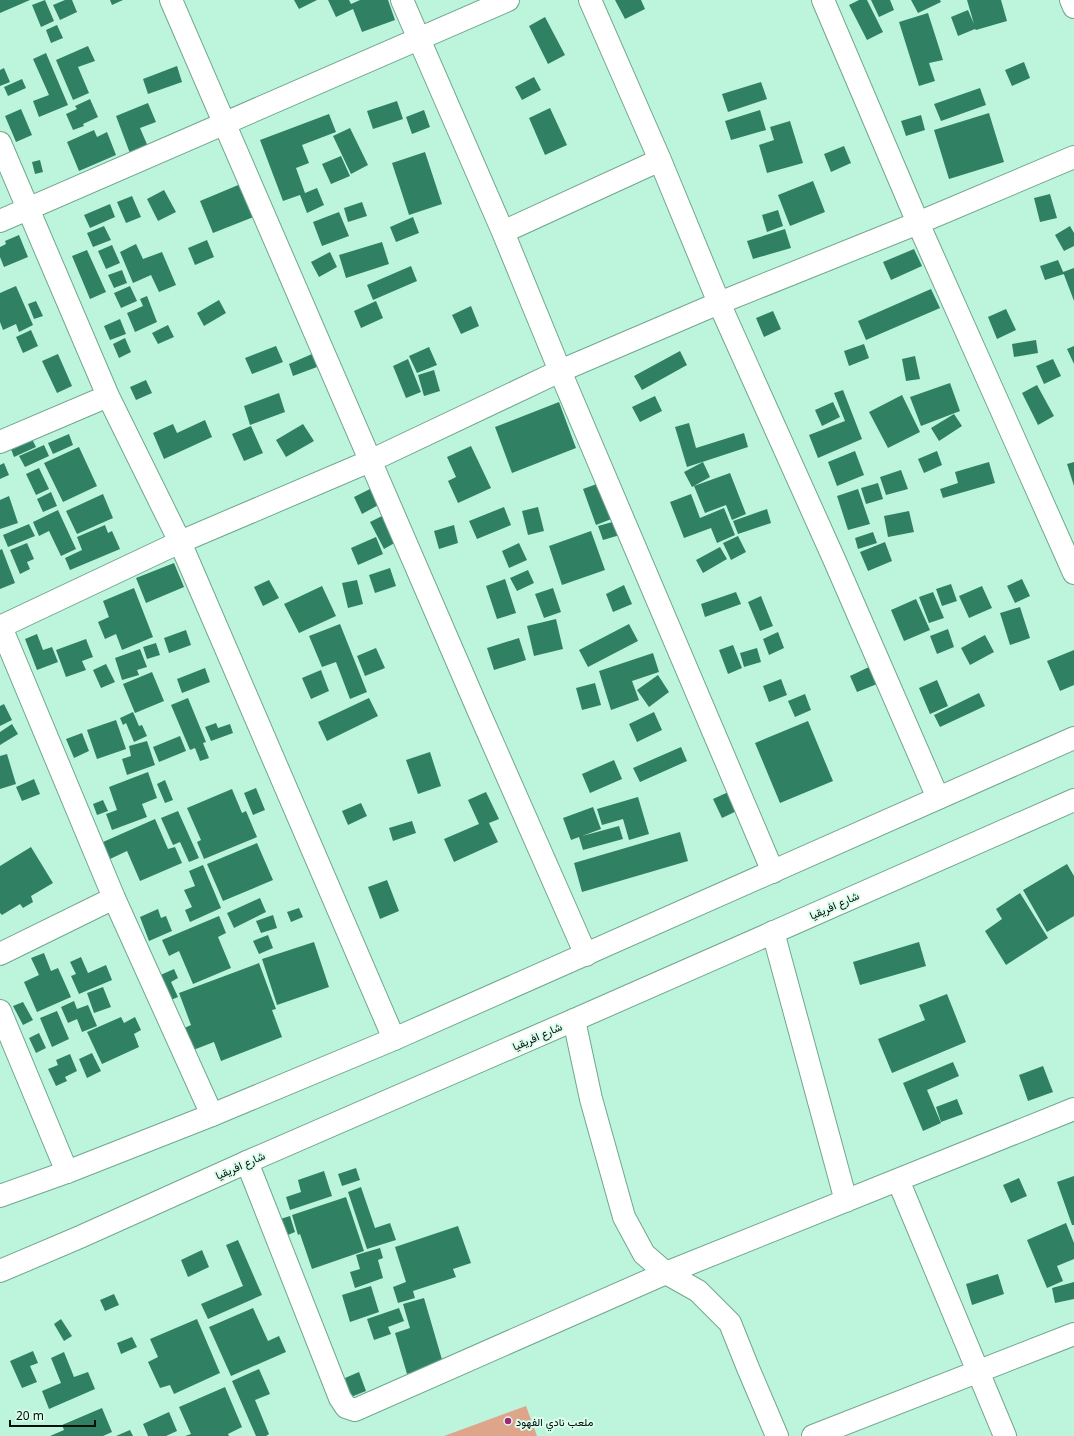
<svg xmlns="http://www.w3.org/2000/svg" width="1074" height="1436" font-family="'Noto Sans',Vazirmatn,sans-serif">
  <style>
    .green { fill: #dea58b }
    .building { fill: #308063 }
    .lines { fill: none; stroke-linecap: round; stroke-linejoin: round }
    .street-casing { stroke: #71a68f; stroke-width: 24 }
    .secondary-casing { stroke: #71a68f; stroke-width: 24 }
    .street { stroke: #fff; stroke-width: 22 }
    .secondary { stroke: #fff; stroke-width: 22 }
    .poi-dot { fill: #a32578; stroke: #dcfded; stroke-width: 1.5 }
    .labels { text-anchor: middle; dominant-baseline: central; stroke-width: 4; stroke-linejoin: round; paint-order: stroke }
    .street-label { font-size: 11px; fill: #00110a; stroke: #dcfded }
    .poi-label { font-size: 11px; fill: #00110a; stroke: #dcfded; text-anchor: start }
  </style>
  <rect width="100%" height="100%" fill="#bdf5dc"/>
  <!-- green -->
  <path class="green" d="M526,1406l11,30h-93z"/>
  <!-- building -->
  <path class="building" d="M0,0h30l-30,13z
    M45,0l9,21 -13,6 -9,-22z
    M65,0h7l5,12 -17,8 -7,-15z
    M110,0h13l-11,5z
    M294,0h23l-18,9z
    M328,0h21l2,4 9,-4h28l7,20 -33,12 -9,-23 -17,8z
    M615,0h26l4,9 -20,10z
    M859,0h8l16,32 -16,8 -18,-35z
    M871,0h19l4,10 -15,7z
    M911,0h29l1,2 -23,11z
    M967,0h34l6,21 -31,9 -1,-1 -17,7 -7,-19 17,-7 6,14z
    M928,13l15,47 -14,3 6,18 -16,5 -20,-64z
    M545,17l20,38 -17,9 -19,-38z
    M57,25l6,13 -12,5 -5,-13z
    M88,46l7,15 -17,6 11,26 -16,7 -17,-40z
    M46,53l22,52 -29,12 -6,-16 16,-6 -16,-36z
    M1024,62l6,16 -18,8 -7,-16z
    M177,66l5,16 -34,12 -5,-15z
    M4,68l6,14 -10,4v-16z
    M534,77l7,13 -19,10 -7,-13z
    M22,79l4,9 -18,8 -4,-9z
    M761,82l6,17 -39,13 -6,-18z
    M980,88l6,17 -45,16 -7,-17z
    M90,99l8,18 -15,7 1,2 -11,4 -7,-16 11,-5 -2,-3z
    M397,101l6,18 -30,10 -6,-18z
    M148,103l8,19 -16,6 9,21 -18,7 -15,-40z
    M550,108l17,37 -22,10 -16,-37z
    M21,109l11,26 -16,7 -11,-26z
    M424,110l6,17 -18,7 -6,-17z
    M760,110l6,20 -35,10 -6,-19z
    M989,113l15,49 -55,17 -15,-49z
    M329,114l7,18 -34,13 7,18 -13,5 9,25 12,-5 7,17 -17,8 -7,-18 -17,6 -23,-61z
    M921,115l4,15 -19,6 -5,-15z
    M790,121l13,42 -36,10 -8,-28 15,-5 -4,-13z
    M350,128l18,37 -17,9 -18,-38z
    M94,130l3,7 10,-5 9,23 -37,16 -12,-29z
    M844,146l7,17 -20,9 -7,-18z
    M425,152l17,52 -33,11 -17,-52z
    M341,156l9,20 -19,8 -9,-20z
    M40,160l3,12 -8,2 -3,-12z
    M813,181l12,31 -35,14 -12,-31z
    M243,183l13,33 -43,17 -13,-32z
    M164,190l12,22 -18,9 -11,-22z
    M1050,194l7,24 -17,4 -6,-24z
    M132,196l9,21 -15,6 -9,-21z
    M362,202l5,14 -19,6 -4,-14z
    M110,204l5,13 -25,11 -6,-13z
    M778,210l5,16 -16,6 -5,-17z
    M339,212l10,24 -27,10 -9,-24z
    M413,217l6,16 -23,9 -6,-15z
    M104,226l7,14 -18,7 -6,-14z
    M1070,226l4,7v13l-10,5 -9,-16z
    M785,229l6,19 -38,11 -6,-18z
    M19,235l9,22 -24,10 -4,-10v-10l6,-3 -1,-3z
    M207,240l7,17 -19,8 -7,-17z
    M382,242l7,22 -43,14 -7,-23z
    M136,244l7,15 19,-7 14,33 -17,7 -8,-17 -18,8 -13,-31z
    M112,245l8,18 -14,6 -8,-18z
    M914,249l8,17 -31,14 -8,-18z
    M87,250l19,42 -16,7 -18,-43z
    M330,252l7,15 -18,10 -8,-15z
    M1058,260l6,14 -19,6 -5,-14z
    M411,266l6,15 -44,19 -6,-15z
    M1074,268v33l-11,-29z
    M122,270l5,13 -13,5 -6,-13z
    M16,286l17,39 -14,7 -3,-8 -13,6 -3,-8v-29z
    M130,286l7,15 -16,7 -7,-15z
    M931,289l9,19 -74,32 -8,-19z
    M147,296l10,26 -22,10 -8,-19 16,-7 -3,-7z
    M219,300l7,13 -22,13 -7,-13z
    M36,301l7,15 -9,3 -6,-15z
    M376,301l7,17 -22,10 -7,-17z
    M471,306l8,20 -18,8 -9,-19z
    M1006,309l10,21 -19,9 -9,-22z
    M773,311l8,18 -17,8 -8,-19z
    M120,319l6,15 -16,6 -6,-14z
    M168,325l6,12 -16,7 -6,-11z
    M31,330l7,16 -15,7 -7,-16z
    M125,338l6,14 -12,6 -6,-14z
    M1036,340l2,13 -24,4 -2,-13z
    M864,344l5,14 -20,8 -5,-15z
    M276,346l7,16 -31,12 -7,-16z
    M1074,346v18l-7,-15z
    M429,347l8,18 -20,8 -8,-17z
    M680,351l7,14 -45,25 -8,-14z
    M58,354l14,32 -15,7 -15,-32z
    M312,354l5,13 -24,9 -4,-12z
    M915,356l5,23 -14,2 -4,-22z
    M408,359l13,33 -15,6 -13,-32z
    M1053,359l8,17 -17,8 -8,-18z
    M434,370l6,21 -16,5 -6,-21z
    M146,380l6,13 -16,7 -6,-13z
    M950,383l10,28 -39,15 -11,-29z
    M1037,385l17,31 -16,9 -16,-32z
    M843,390l19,49 -44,19 -9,-23 36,-14 -11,-28z
    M279,393l6,19 -35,13 -6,-19z
    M902,395l18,37 -32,16 -19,-36z
    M655,396l7,15 -22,11 -8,-15z
    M559,402l17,46 -64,25 -17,-46z
    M833,402l7,15 -18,9 -7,-16z
    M954,414l8,12 -23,15 -8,-13z
    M205,420l7,17 -48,22 -11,-26 20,-9 4,9z
    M689,423l7,25 48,-15 4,14 -61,20 -12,-40z
    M303,424l11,17 -28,16 -10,-17z
    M251,426l12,27 -19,8 -12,-27z
    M69,434l4,11 -20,9 -5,-11z
    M32,439l4,8 -22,10 -3,-8z
    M44,445l5,11 -24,11 -6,-11z
    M471,446l20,42 -33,15 -10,-22 8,-4 -9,-20z
    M79,447l18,39 -34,16 -19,-39z
    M855,451l9,24 -27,11 -9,-24z
    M937,451l5,14 -18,8 -6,-14z
    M703,462l7,15 -18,10 -8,-15z
    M989,462l6,21 -52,15 -3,-9 18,-6 -3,-11z
    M1074,462v24l-7,-22z
    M4,463l5,12 -9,4v-14z
    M39,468l10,21 -13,6 -10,-21z
    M901,470l7,19 -22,6 -6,-18z
    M730,473l16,41 -14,6 -6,-15 -21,8 -11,-27z
    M605,481l14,35 -23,9 -13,-36z
    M878,483l5,16 -17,5 -5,-16z
    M374,487l8,16 -20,11 -8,-17z
    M858,489l12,35 -22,6 -11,-34z
    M51,492l6,14 -14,6 -6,-13z
    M103,494l10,24 -36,16 -11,-23z
    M691,494l9,24 24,-10 11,27 -18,8 -6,-15 -27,10 -14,-36z
    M9,496l9,27 -18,6v-29z
    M504,507l7,18 -34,14 -8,-18z
    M538,507l6,24 -16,4 -6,-24z
    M767,509l4,14 -33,11 -5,-13z
    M58,510l18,39 -15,7 -12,-25 -10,5 -6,-14z
    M909,511l5,21 -26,5 -4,-21z
    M384,515l14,26 -14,8 -14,-27z
    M616,521l4,14 -17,5 -5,-14z
    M29,524l6,12 -27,11 -5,-12z
    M105,525l3,8 4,-2 8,18 -50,21 -5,-12 17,-8 -5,-13z
    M454,525l4,18 -19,6 -5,-18z
    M591,531l14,39 -43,15 -13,-39z
    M873,532l4,11 -19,6 -3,-11z
    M738,536l8,16 -15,8 -8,-17z
    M376,537l7,17 -25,11 -7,-17z
    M885,542l7,19 -24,10 -8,-19z
    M27,543l7,16 -7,3 3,7 -10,5 -10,-24z
    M519,543l8,17 -18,8 -7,-17z
    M720,547l7,12 -24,14 -7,-13z
    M2,549l13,34 -15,6v-39z
    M174,563l10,24 -38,16 -10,-25z
    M390,568l6,18 -21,7 -6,-18z
    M528,570l6,13 -17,8 -7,-13z
    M505,579l11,34 -19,6 -11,-33z
    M1022,579l8,17 -15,7 -8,-17z
    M269,580l10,18 -16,8 -9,-19z
    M357,580l6,24 -15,4 -6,-25z
    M951,584l6,17 -15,5 -6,-17z
    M624,585l8,19 -19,8 -7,-18z
    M322,586l14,30 -37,17 -15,-29z
    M982,586l10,22 -23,10 -10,-22z
    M134,588l19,49 -31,13 -6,-16 -11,5 -7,-17 11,-5 -6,-16z
    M553,588l8,24 -17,6 -9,-24z
    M736,592l5,12 -36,13 -4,-13z
    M933,592l11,26 -15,5 -10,-26z
    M761,596l12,30 -13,5 -12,-29z
    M916,599l14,31 -26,11 -13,-31z
    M1020,607l10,31 -20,7 -10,-32z
    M556,619l7,30 -29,7 -7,-30z
    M340,624l27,68 -17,7 -14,-37 -14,5 -13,-31z
    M629,624l9,17 -50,26 -9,-17z
    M948,629l6,18 -17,7 -7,-18z
    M186,630l5,15 -22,8 -5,-15z
    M778,632l6,16 -15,7 -6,-16z
    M37,634l6,16 9,-3 6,15 -21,8 -12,-31z
    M985,635l9,17 -24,13 -9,-17z
    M519,638l7,22 -32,10 -7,-22z
    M86,639l7,18 -11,4 4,9 -20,7 -10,-27z
    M156,643l4,12 -13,4 -4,-12z
    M733,645l9,23 -14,6 -9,-24z
    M376,648l9,20 -20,8 -8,-20z
    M757,648l4,14 -17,5 -4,-14z
    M140,649l7,18 -10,3 2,5 -17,5 -7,-22z
    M1074,650v35l-14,6 -13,-30z
    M653,653l6,19 -27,9 7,19 -28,10 -12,-39z
    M106,664l9,18 -14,6 -8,-18z
    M869,667l8,17 -20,8 -7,-16z
    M205,668l5,14 -28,11 -5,-14z
    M321,670l8,21 -18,8 -9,-21z
    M152,672l12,29 -29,12 -12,-29z
    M658,675l11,17 -20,15 -12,-17z
    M781,679l6,16 -18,7 -6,-16z
    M937,680l11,26 -18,8 -11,-26z
    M595,683l6,22 -19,5 -6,-22z
    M979,693l6,13 -45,21 -6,-12z
    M805,694l6,16 -16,7 -7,-16z
    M188,698l18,44 -3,1 6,15 -9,3 -5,-13 -5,2 -19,-45z
    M369,698l9,18 -51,25 -9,-19z
    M4,704l8,16 -12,6v-20z
    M133,712l6,14 3,-1 5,11 -13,6 -8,-19 -3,2 -3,-7z
    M654,712l8,18 -25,12 -8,-18z
    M116,720l10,29 -29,10 -10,-29z
    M808,721l25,60 -53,22 -25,-60z
    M216,723l2,5 12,-4 3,9 -22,8 -6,-14z
    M12,724l6,10 -18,11v-13z
    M82,733l7,18 -15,7 -8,-19z
    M180,736l6,15 -27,11 -6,-15z
    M147,741l8,24 -28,10 -5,-16 9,-3 -2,-10z
    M681,747l6,14 -47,21 -7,-14z
    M430,752l11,34 -23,8 -12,-34z
    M7,754l9,30 -16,5v-33z
    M614,760l8,19 -32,14 -8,-19z
    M148,772l9,26 -15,6 5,13 -35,13 -6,-16 11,-4 -8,-23z
    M34,779l6,15 -18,7 -6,-14z
    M165,780l8,20 -8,3 -8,-19z
    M256,788l9,22 -12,5 -9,-22z
    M232,789l10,24 4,-2 11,26 -53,22 -7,-17 4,-2 -14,-32z
    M735,789l8,19 -21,10 -9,-19z
    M486,792l13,27 -10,4 9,19 -44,20 -10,-23 35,-15 -11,-24z
    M638,797l11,37 -20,6 -6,-21 -21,6 -5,-16z
    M103,800l5,11 -11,4 -4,-11z
    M361,803l6,13 -19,9 -6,-14z
    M593,807l8,22 -19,7 37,-10 4,13 -40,11 -4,-13 -8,3 -8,-22z
    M178,811l21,47 -10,4 -9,-20 -7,3 -12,-27z
    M155,819l13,30 7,-2 7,16 -42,18 -13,-30 -17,8 -7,-17z
    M412,821l4,12 -23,8 -4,-13z
    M680,832l8,29 -106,31 -8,-29z
    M257,843l16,37 -50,21 -16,-37z
    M31,847l22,36 -22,13 2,6 -10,6 -3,-4 -18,11 -2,-2v-47z
    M1067,864l7,12v40l-27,16 -24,-42z
    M203,865l18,43 -31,14 -5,-12 7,-3 -8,-17 11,-4 -6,-15z
    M387,880l12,31 -19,8 -12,-32z
    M1020,893l28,45 -42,27 -21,-34 17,-12 -6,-10z
    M260,898l6,14 -32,16 -7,-15z
    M299,908l4,9 -12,5 -4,-10z
    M158,909l3,9 5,-2 6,15 -23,10 -9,-24z
    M273,915l4,13 -16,5 -5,-12z
    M219,916l7,17 -8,4 13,31 -38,16 -14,-33 -10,5 -7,-16z
    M268,935l5,13 -14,6 -6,-13z
    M314,942l15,45 -52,18 -15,-46z
    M919,942l7,24 -66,19 -7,-23z
    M44,953l7,18 7,-3 13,29 -34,15 -13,-30 15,-7 -8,-17z
    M81,957l7,16 18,-8 6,15 -33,14 -8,-18 5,-2 -6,-12z
    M259,963l17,46 -4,1 10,27 -61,24 -7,-19 -26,10 -8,-22 11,-5 -12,-32z
    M174,969l4,9 -7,4 7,15 -12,5 -10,-25z
    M103,987l8,20 -17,6 -7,-20z
    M947,994l19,48 -74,31 -14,-34 47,-19 -6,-15z
    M74,1001l3,8 11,-4 9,21 -15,6 -5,-13 -9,4 -7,-16z
    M23,1002l10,18 -10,5 -10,-19z
    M57,1011l12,28 -17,8 -12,-29z
    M121,1017l3,6 11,-6 6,13 -7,4 5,13 -37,17 -15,-32z
    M39,1033l7,15 -10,5 -7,-15z
    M92,1053l9,18 -14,7 -8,-19z
    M70,1054l7,17 -12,6 2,4 -11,5 -8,-17 10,-4 -2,-5z
    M953,1062l6,14 -32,14 14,33 -18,8 -20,-48z
    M1043,1066l10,26 -25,9 -9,-26z
    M957,1099l6,15 -22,8 -5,-15z
    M356,1168l4,12 -18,6 -4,-12z
    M324,1171l8,25 -42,14 -4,-13 15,-5 -3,-12z
    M1074,1176v49h-2l-15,-43z
    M1019,1178l8,18 -16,7 -8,-18z
    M361,1187l14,41 15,-5 6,17 -29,9 -19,-57z
    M346,1197l18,54 -52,18 -12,-35 -2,1 -6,-20z
    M290,1216l5,16 -12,5 -6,-17z
    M1066,1223l8,20v16l-17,7 6,15 -16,7 -20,-48z
    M458,1226l13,37 -18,6 3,8 -43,14 2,7 -17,5 -5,-16 13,-5 -11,-35z
    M238,1240l24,55 -54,24 -7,-15 42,-18 -17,-41z
    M380,1248l3,10 -5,2 5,18 -28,10 -5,-16 10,-3 -4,-14z
    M202,1250l7,17 -21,10 -7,-17z
    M998,1274l6,20 -32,11 -6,-21z
    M1074,1282v17l-19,4 -3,-15z
    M371,1286l8,26 -29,10 -8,-27z
    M114,1294l5,11 -14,6 -5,-11z
    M424,1298l19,65 -36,11 -12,-41 15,-5 -7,-24z
    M253,1308l15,33 11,-5 7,16 -55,24 -22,-49z
    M399,1308l5,13 -16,6 3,7 -17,6 -7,-21z
    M61,1319l11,17 -8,5 -10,-17z
    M197,1319l23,54 -46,21 -4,-9 -10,3 -12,-26 10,-5 -8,-18z
    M132,1337l5,10 -16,7 -4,-11z
    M33,1351l5,12 -8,3 7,16 -15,6 -12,-27z
    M64,1352l10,25 14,-5 7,17 -46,20 -7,-18 19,-8 -10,-25z
    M259,1369l11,25 -15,6 14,34 -3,2h-10l-24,-55z
    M359,1372l7,19 -15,6 -6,-19z
    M225,1387l17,40 -14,7 1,2h-44l6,-2 -12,-27z
    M102,1408l10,24 -9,4h-53l14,-6 -2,-5z
    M169,1412l8,19 -11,5h-18l-5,-12z
    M130,1430l3,6h-17z"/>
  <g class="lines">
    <defs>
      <path id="street" d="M171,0l308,712 107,243
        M402,0l101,232 57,139 213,501
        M590,0l70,160 59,143 115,256 104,239
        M823,0l95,223 156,350
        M1071,0l3,7
        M0,143l108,253 72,146 214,497
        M0,221l508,-221
        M503,232l157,-72
        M0,442l108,-46
        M0,627l180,-85 190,-81 190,-90 159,-68 199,-80 156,-66
        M1,627l113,271 98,217
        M773,932l73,269
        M0,954l114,-56
        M0,1011l67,161
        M574,1020l17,79 33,118 20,37 22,19 32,18 32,32 18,45 29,68
        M247,1162l93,236 6,9 9,3 311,-137 408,-164
        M898,1180l107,256
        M813,1436l261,-102"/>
      <path id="secondary" d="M0,1196l67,-24 145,-57 182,-76 680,-301
        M0,1271l80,-34 167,-75 327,-142 500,-220"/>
    </defs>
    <!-- street casing -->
    <use href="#street" class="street-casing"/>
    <!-- secondary casing -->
    <use href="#secondary" class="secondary-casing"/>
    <!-- street -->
    <use href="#street" class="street"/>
    <!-- secondary -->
    <use href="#secondary" class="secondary"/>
  </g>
  <!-- markers -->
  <circle class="poi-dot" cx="508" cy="1421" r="4"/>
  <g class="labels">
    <!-- street labels -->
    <g class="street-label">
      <text transform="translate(834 905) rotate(-24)">شارع افريقيا</text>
      <text transform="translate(537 1036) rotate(-24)">شارع افريقيا</text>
      <text transform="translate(240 1165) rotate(-24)">شارع افريقيا</text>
    </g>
    <!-- poi labels -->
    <g class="poi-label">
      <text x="516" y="1421">ملعب نادي الفهود</text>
    </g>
  </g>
  <!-- scale -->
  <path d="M10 1420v6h85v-6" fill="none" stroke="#00110a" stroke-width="2"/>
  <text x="16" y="1420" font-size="12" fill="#00110a" stroke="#dcfded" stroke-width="3" paint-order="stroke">20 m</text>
</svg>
